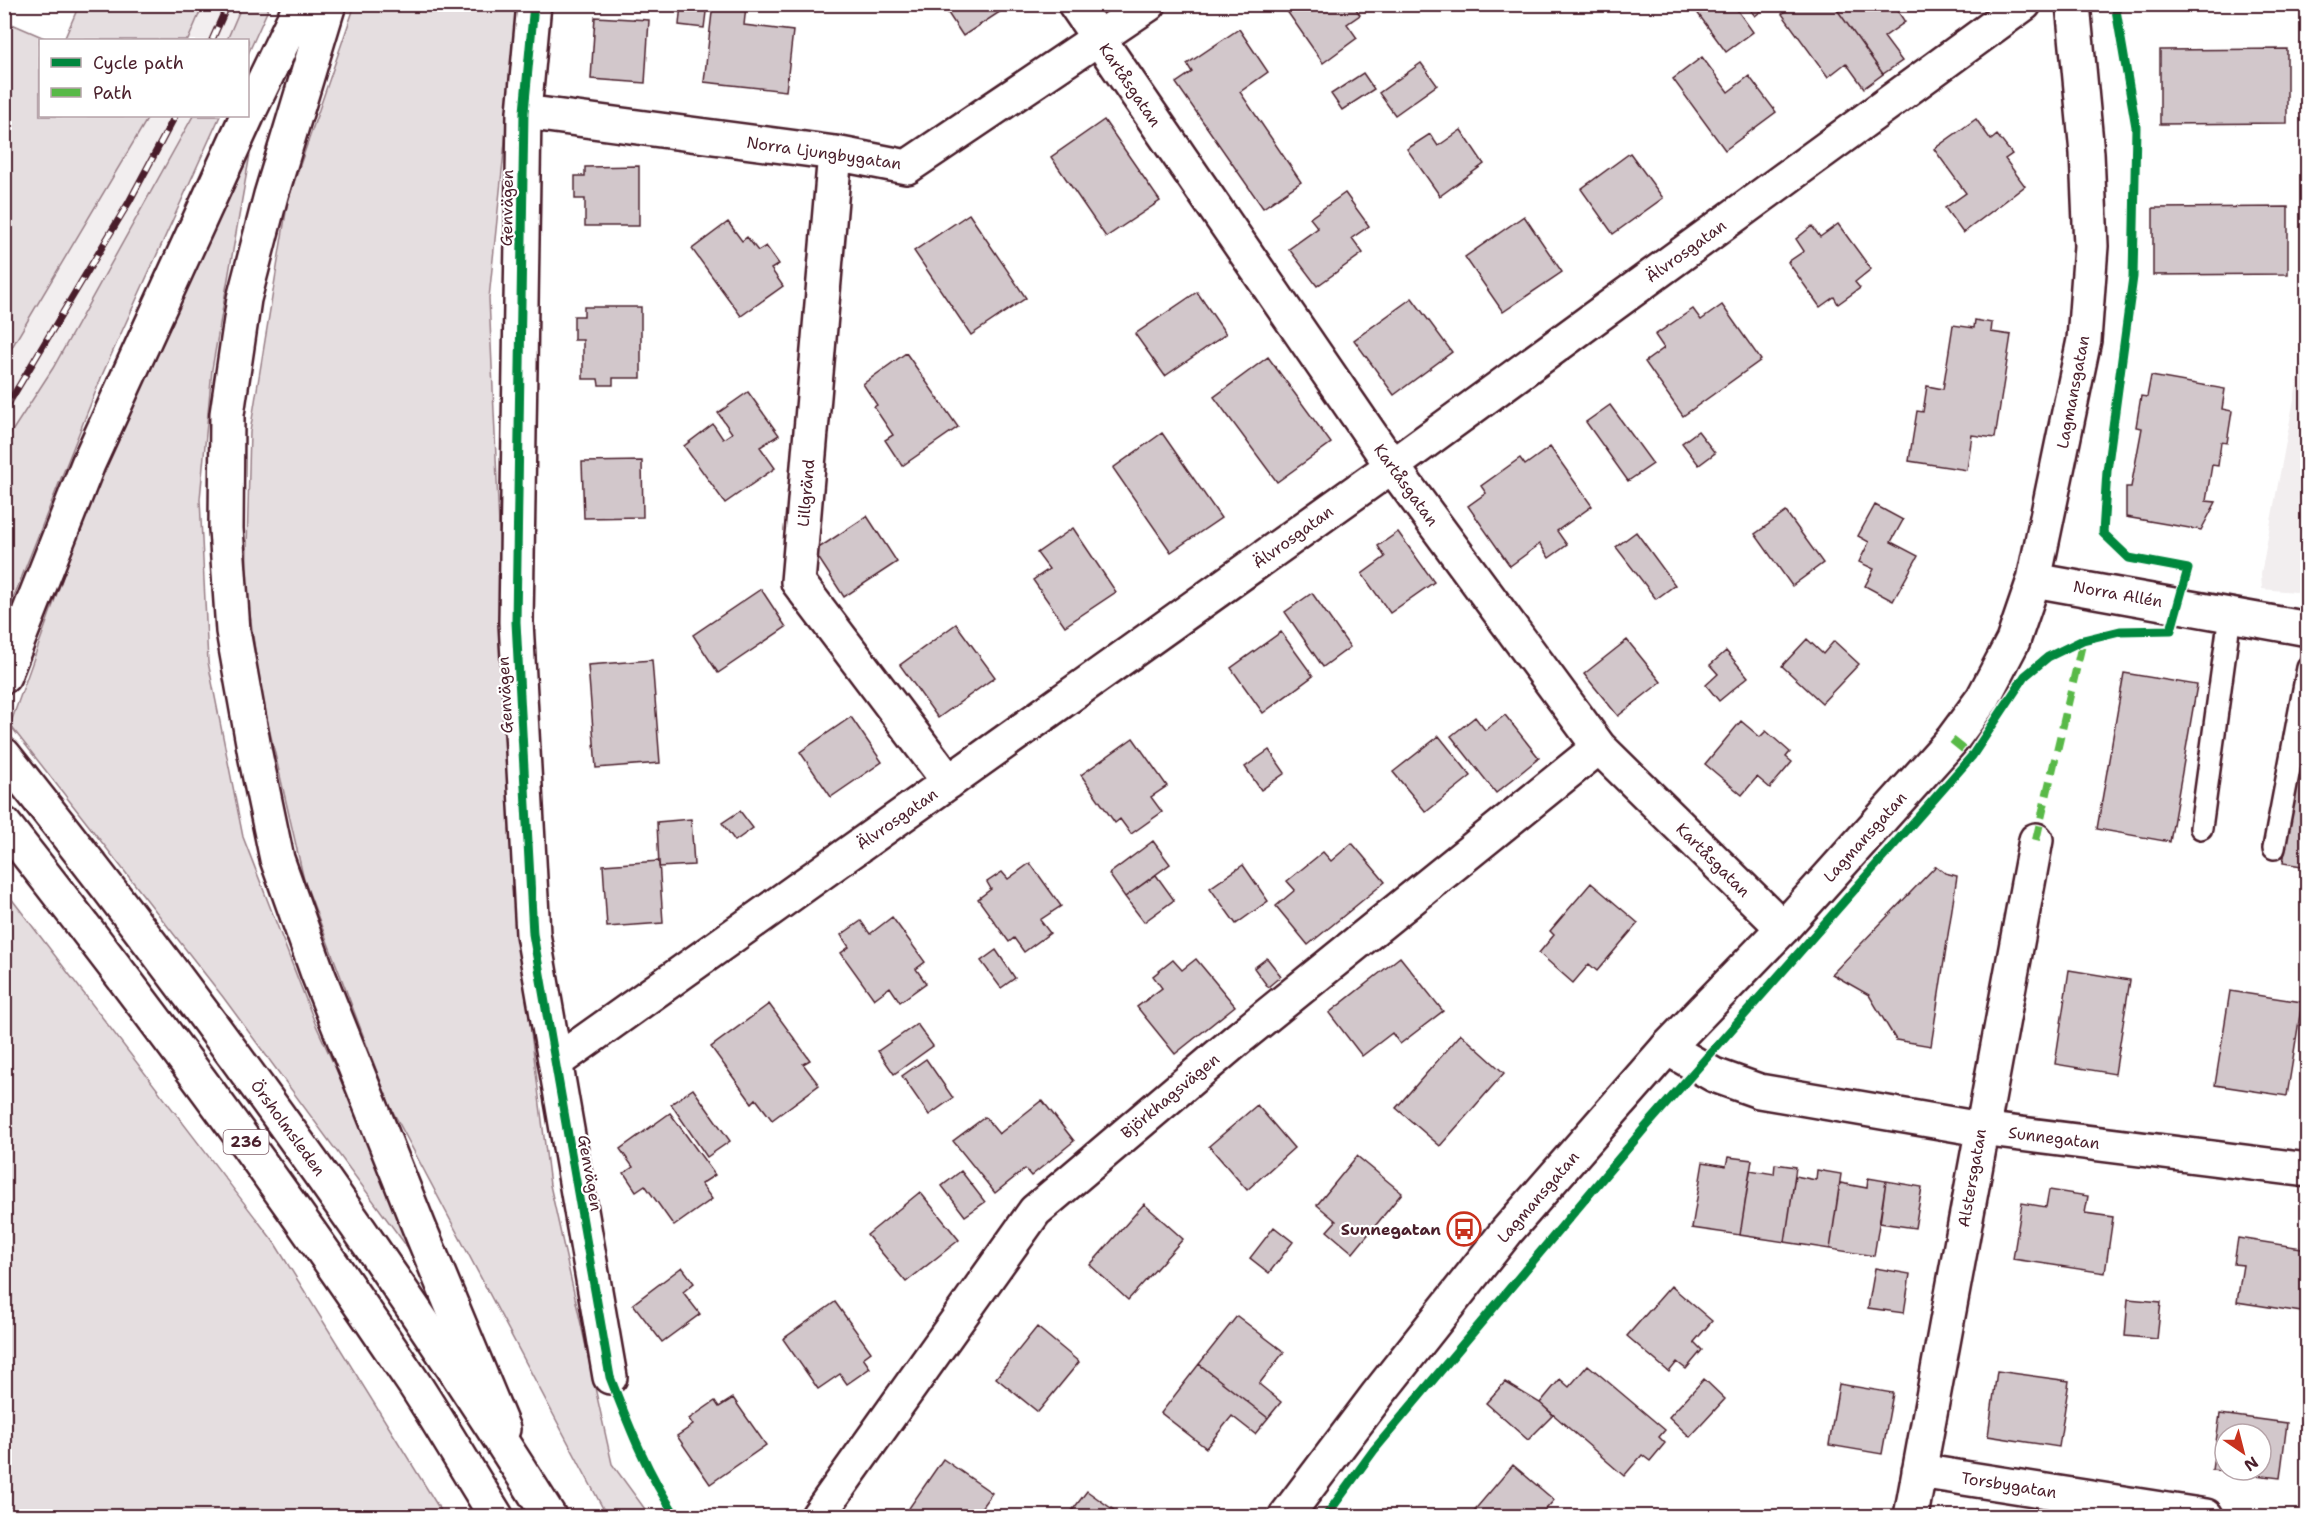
<svg xmlns="http://www.w3.org/2000/svg" width="2312" height="1521" font-family="'Shantell Sans',sans-serif">
  <style>
    .built { fill: #f2eeef }
    .green { fill: #e5dee0; stroke: #987e86; stroke-width: 1.5 }
    .building { fill: #d2c7cb; stroke: #4a1f2b; stroke-width: 1.5; fill-rule: evenodd }
    .lines { fill: none; stroke-linecap: round; stroke-linejoin: round }
    .service-casing { stroke: #4a1f2b; stroke-width: 26 }
    .minor-casing { stroke: #4a1f2b; stroke-width: 38 }
    .tertiary-casing { stroke: #4a1f2b; stroke-width: 38 }
    .secondary-casing { stroke: #4a1f2b; stroke-width: 38 }
    .primary-casing { stroke: #4a1f2b; stroke-width: 38 }
    .service { stroke: #fff; stroke-width: 21 }
    .minor { stroke: #fff; stroke-width: 33 }
    .tertiary { stroke: #fff; stroke-width: 33 }
    .secondary { stroke: #fff; stroke-width: 33 }
    .primary { stroke: #fff; stroke-width: 33 }
    .rail-casing { stroke: #4a1f2b; stroke-width: 7 }
    .rail { stroke: #fff; stroke-width: 4.5; stroke-dasharray: 14; stroke-linecap: butt }
    .quiet { stroke: #58b947; stroke-width: 8; stroke-dasharray: 15 8; stroke-linecap: butt }
    .cycleway-casing { stroke: #fff; stroke-width: 13 }
    .cycleway { stroke: #00873e; stroke-width: 9 }
    .labels { text-anchor: middle; dominant-baseline: central; stroke-width: 4.5; stroke-linejoin: round; paint-order: stroke }
    .shield { fill: #fff; stroke: #80626b; stroke-width: 1.5 }
    .shield-label { font-size: 15px; font-weight: bold; fill: #4a1f2b }
    .street-label { font-size: 16px; fill: #4a1f2b; stroke: #fff }
    .poi-label { font-size: 16px; font-weight: bold; fill: #4a1f2b; stroke: #fff; text-anchor: end }
  </style>
  <rect width="100%" height="100%" fill="#fff"/>
  <filter id="ink" filterUnits="userSpaceOnUse"><feTurbulence type="fractalNoise" baseFrequency=".0167" numOctaves="2"/><feDisplacementMap in="SourceGraphic" scale="12" xChannelSelector="R" yChannelSelector="G"/><feConvolveMatrix kernelMatrix="1 2 1 2 8 2 1 2 1" color-interpolation-filters="sRGB"/></filter>
  <g filter="url(#ink)">
    <!-- built -->
    <path class="built" d="M203,5h39l-15,35h-39z
      M149,116h44l-140,252 -48,74v-83z
      M2307,346v247l-45,-4 -1,-15 37,-196z"/>
    <!-- green -->
    <path class="green" d="M79,5v-1l124,1 -15,35h-124z
      M242,5h28l-22,49v-14h-21z
      M355,5h164l-30,293 27,614 34,273 62,279 38,52h-43l-217,-410 -86,-226 -43,-187 -15,-107 4,-154 38,-232z
      M5,21l44,19h-9v76h109l-144,243z
      M193,116h27l-117,257 -98,246v-177l48,-74z
      M250,154l-38,215 -12,130 8,163 35,175 72,186 118,259 -210,-285 -213,-272 70,-196 60,-143z
      M4,889l270,353 170,274h-439z"/>
    <!-- building -->
    <path class="building" d="M681,4h26l-3,24 -25,-3z
      M713,4l33,2 -2,19 49,6 -7,60 -82,-9z
      M942,4h70l-49,32z
      M1282,4h71l7,11 -13,9 10,14 -34,25z
      M1691,4h42l20,28 -27,20z
      M1746,4h24l-15,12z
      M1795,4h38l50,70 -19,14 -18,-25 -18,14 -46,-63z
      M1833,4h60l12,18 -21,15 18,24 -19,13z
      M595,17l54,3 -4,63 -54,-4z
      M1239,29l29,43 -28,20 61,90 -38,26 -87,-125 16,-11 -5,-8z
      M2287,49v74l-127,1v-74z
      M1702,57l26,35 21,-16 27,36 -51,38 -52,-71z
      M1421,63l16,22 -42,30 -16,-22z
      M1363,73l11,16 -32,21 -11,-16z
      M1976,119l15,21 6,-5 15,19 -7,5 20,27 -62,47 -18,-25 21,-15 -32,-44z
      M1104,120l56,81 -54,36 -55,-80z
      M1461,130l23,34 -44,32 -33,-47 23,-15 8,12z
      M1630,153l33,45 -50,36 -32,-45z
      M639,166v60h-54v-27h-10v-23h10v-9z
      M1345,193l24,33 -17,12 11,15 -46,33 -28,-37 29,-21 -8,-10z
      M2288,207v67l-135,1v-67z
      M969,214l57,84 -55,37 -57,-84z
      M1524,216l38,56 -59,40 -38,-55z
      M728,222l14,19 5,-4 11,14 8,-5 13,18 -8,5 12,17 -42,30 -49,-67z
      M1838,224l33,45 -16,13 5,6 -22,16 -4,-7 -14,10 -32,-45 16,-11 -8,-12 16,-13 8,11z
      M1197,292l29,42 -61,42 -30,-42z
      M1412,298l40,54 -58,43 -40,-55z
      M1722,305l39,55 -78,56 -38,-54 19,-14 -9,-13 38,-26 8,11z
      M584,307h57v71h-28v7h-14l-1,-6h-15v-39h-9v-24h10z
      M1975,320l17,3 -1,9 20,3 -16,103 -23,-3 -5,35 -58,-9 8,-50 6,1 4,-26 16,3 10,-64 21,3z
      M906,353l52,74 -56,39 -17,-26 8,-5 -19,-28 3,-2 -14,-21z
      M1268,357l63,86 -54,39 -63,-85z
      M2151,376l74,13 -3,20 10,2 -5,32 -6,-1 -3,24 -6,-1 -6,36 10,1 -15,28 -75,-13v-30h5l11,-59 -6,-1 5,-31 6,1z
      M748,392l31,43 -19,12 15,21 -50,35 -41,-57 29,-22 10,15 9,-6 -14,-20z
      M1610,405l43,59 -25,17 -42,-59z
      M1698,431l17,22 -16,12 -17,-22z
      M1162,433l59,85 -50,34 -58,-84z
      M1550,447l42,59 -35,25 10,14 -18,13 -9,-14 -30,22 -42,-60 18,-13 -5,-7 39,-28 5,7z
      M642,461l1,56 -59,1 -2,-56z
      M1875,505l28,15 -12,22 27,14 -25,45 -28,-15 9,-17 -15,-7 10,-20 -11,-6z
      M1786,512l37,51 -31,23 -37,-52z
      M867,516l30,46 -53,35 -30,-46z
      M1073,528l43,64 -51,34 -32,-46 16,-11 -12,-16z
      M1398,532l36,50 -44,31 -28,-39 23,-17 -7,-11z
      M1636,532l39,53 -19,14 -40,-52z
      M761,589l25,38 -68,46 -25,-38z
      M1312,593l38,54 -27,20 -38,-55z
      M956,624l39,53 -57,41 -38,-53z
      M1281,632l32,44 -50,37 -32,-45z
      M1807,639l16,15 11,-13 25,23 -37,39 -40,-37z
      M1627,640l34,42 -43,34 -34,-42z
      M1726,651l22,26 -29,24 -13,-16 12,-11 -8,-9z
      M652,660l8,103 -64,5 -8,-103z
      M2124,673l73,12 -27,157 -73,-13z
      M1505,715l34,43 -43,35 -45,-57 24,-19 10,13z
      M2308,715v152l-25,-4z
      M851,717l31,45 -51,35 -31,-45z
      M1741,721l19,16 6,-6 24,21 -4,5 6,5 -22,26 -13,-11 -15,18 -37,-31z
      M1439,736l32,40 -45,36 -33,-40z
      M1133,738l34,48 -16,11 11,15 -31,22 -11,-15 -5,4 -34,-48z
      M1269,750l16,23 -24,17 -16,-23z
      M740,811l13,17 -18,13 -13,-18z
      M691,819l3,46 -35,2 -2,-45z
      M1153,841l17,23 -45,33 -16,-23z
      M1352,843l33,39 -77,63 -32,-39 19,-16 -8,-9 36,-29 8,9z
      M659,861l4,62 -56,4 -4,-62z
      M1030,863l31,43 -21,14 10,13 -26,19 -10,-14 -5,4 -31,-43 13,-10 -4,-7 15,-10 6,7z
      M1243,865l25,36 -32,23 -26,-36z
      M1936,866l9,7 12,3 -26,170 -35,-6 -27,-45 -37,-21z
      M1156,875l18,25 -30,22 -19,-25z
      M1591,883l47,40 -41,48 -8,-7 -16,19 -34,-30 15,-18 -4,-4z
      M892,917l33,45 -9,7 10,14 -26,19 -10,-15 -16,12 -33,-46 8,-6 -8,-12 20,-14 9,13z
      M996,950l19,28 -14,10 -20,-27z
      M1400,957l43,54 -43,33 -8,-11 -30,23 -33,-43z
      M1267,958l14,18 -13,11 -14,-19z
      M1196,959l39,47 -60,48 -38,-47 25,-19 -9,-12 20,-16 9,10z
      M2069,970l61,10 -15,94 -60,-10z
      M2230,991l72,11 -15,94 -72,-11z
      M769,1004l41,56 -7,4 16,21 -47,35 -16,-21 -4,4 -41,-56z
      M917,1024l16,22 -39,28 -16,-23z
      M1461,1034l43,39 -64,73 -44,-38z
      M926,1059l27,39 -24,17 -27,-39z
      M693,1089l37,52 -23,16 -36,-53z
      M1042,1100l32,41 -43,35 -6,-7 -30,24 -42,-52 32,-24 14,17z
      M1257,1105l37,43 -47,42 -38,-44z
      M670,1113l45,62 -14,9 11,15 -38,27 -29,-41 -9,6 -12,-18 9,-6 -13,-18z
      M1357,1156l45,37 -49,60 -26,-22 9,-10 -19,-16z
      M1728,1157l24,3 -12,75 -48,-7 11,-66 23,4z
      M1775,1164l21,3 -11,75 -45,-7 10,-65 24,4z
      M1817,1170l24,4 -11,75 -45,-7 10,-66 21,4z
      M961,1171l24,31 -20,14 -23,-30z
      M1868,1178l18,3 -12,75 -44,-7 10,-66 27,5z
      M1886,1181l36,6 -7,41 -35,-5z
      M2049,1190l39,6 -3,17 28,4 -8,56 -92,-14 9,-56 24,4z
      M920,1192l39,48 -53,42 -39,-47z
      M1144,1204l39,35 -55,61 -38,-35z
      M1274,1227l19,15 -24,31 -19,-15z
      M2238,1238l70,11v64l-71,-11 6,-37 -9,-1z
      M682,1267l12,16 -11,9 17,22 -38,28 -29,-38z
      M1875,1268l35,6 -6,39 -36,-5z
      M1671,1286l41,35 -18,21 8,8 -16,19 -9,-7 -8,10 -42,-36z
      M2128,1299l33,3 -4,37 -32,-3z
      M835,1302l36,50 -8,6 7,10 -23,16 -7,-10 -22,15 -35,-50z
      M1237,1316l47,36 -25,32 22,18 -13,16 -69,-54z
      M1037,1327l42,35 -41,50 -42,-34z
      M1199,1364l69,54 -13,16 -23,-18 -26,32 -45,-35z
      M1588,1365l77,65 -6,7 6,6 -15,18 -8,-6 -18,21 -84,-73 20,-24 9,8z
      M1997,1371l72,10 -10,66 -71,-11z
      M1704,1379l21,20 -35,38 -21,-20z
      M1505,1382l35,21 13,12 -25,25 -42,-37z
      M1839,1384l54,9 -11,61 -53,-9z
      M733,1398l33,47 -56,39 -33,-48 16,-11 -4,-6 26,-18 4,6z
      M2220,1414l67,9 -7,55 -68,-8zM2225,1434h36v36h-36z
      M943,1459l49,34 -17,23h-61l-7,-5z
      M1513,1465l41,35 -14,16h-63l-5,-3z
      M1087,1491l35,25h-54z"/>
    <g class="lines">
      <defs>
        <path id="service" d="M2201,828l29,-213
          M2274,848l34,-180"/>
        <path id="minor" d="M534,4l-10,108 -8,510 17,312 77,443
          M1075,4l317,462 207,281 184,181
          M524,112l311,41 72,14 242,-163
          M835,153l-37,429 151,200
          M1667,1048l47,27 45,16 222,38 327,41
          M556,1062l836,-596 632,-462
          M1919,1471l287,45
          M818,1516l217,-305 203,-172 361,-292
          M1911,1516l125,-676"/>
        <path id="tertiary" d="M248,114l53,-110
          M2034,580l274,49
          M4,676l84,-212 159,-348
          M1286,1516l92,-122 129,-163 160,-183 116,-120 169,-188 31,-42 30,-57 21,-61 50,-240 7,-94 -4,-93 -14,-149"/>
        <path id="secondary" d="M329,4l-58,191 -27,104 -17,115 -1,115 7,102 22,123 22,105 41,115 101,253 84,202"/>
        <path id="primary" d="M4,755c195,245 379,496 545,761
          M4,824c144,182 282,369 411,561 28,43 54,88 81,131"/>
      </defs>
      <!-- service casing -->
      <use href="#service" class="service-casing"/>
      <!-- minor casing -->
      <use href="#minor" class="minor-casing"/>
      <!-- tertiary casing -->
      <use href="#tertiary" class="tertiary-casing"/>
      <!-- secondary casing -->
      <use href="#secondary" class="secondary-casing"/>
      <!-- primary casing -->
      <use href="#primary" class="primary-casing"/>
      <!-- service -->
      <use href="#service" class="service"/>
      <!-- minor -->
      <use href="#minor" class="minor"/>
      <!-- tertiary -->
      <use href="#tertiary" class="tertiary"/>
      <!-- secondary -->
      <use href="#secondary" class="secondary"/>
      <!-- primary -->
      <use href="#primary" class="primary"/>
      <defs>
        <path id="rail" d="M212,40l16,-36
          M4,411l125,-209 46,-86"/>
      </defs>
      <!-- rail casing -->
      <use href="#rail" class="rail-casing"/>
      <!-- rail -->
      <use href="#rail" class="rail"/>
      <!-- quiet -->
      <path class="quiet" d="M1952,740l20,16
        M2036,840l47,-200"/>
      <defs>
        <path id="cycleway" d="M534,4l-10,108 -8,510 17,312 77,443c19,49 37,96 66,139
          M1326,1516l48,-66 269,-320 329,-374 53,-80 23,-19 35,-17 37,-9 51,-1 17,-61 -59,-11 -26,-25 4,-62 26,-194 3,-150 -21,-123"/>
      </defs>
      <!-- cycleway casing -->
      <use href="#cycleway" class="cycleway-casing"/>
      <!-- cycleway -->
      <use href="#cycleway" class="cycleway"/>
    </g>
  </g>
  <!-- icons -->
  <defs>
    <symbol id="bus-ring" viewBox="-11 -11 22 22"><circle r="9.5" fill="#fff" stroke="#c8321e" stroke-width="1.5"/><path d="M-5-6H5V4H4V6H2V4H-2V6H-4V4H-5ZM-3.5-4V0h7V-4ZM-3.5 1.2v1.5H-2V1.2ZM2 1.2v1.5H3.5V1.2Z" fill="#c8321e"/></symbol>
  </defs>
  <g fill-rule="evenodd">
    <use href="#bus-ring" x="1445" y="1210" width="38" height="38"/>
  </g>
  <g class="labels">
    <!-- shield labels -->
    <rect class="shield" x="223.5" y="1130" width="45" height="24" rx="4.5"/>
    <g class="shield-label">
      <text x="246" y="1142">236</text>
    </g>
    <!-- street labels -->
    <g class="street-label">
      <text transform="translate(1130 85) rotate(56)">Kartåsgatan</text>
      <text transform="translate(824 153) rotate(8)">Norra Ljungbygatan</text>
      <text transform="translate(507 208) rotate(-89)">Genvägen</text>
      <text transform="translate(1686 251) rotate(-36)">Älvrosgatan</text>
      <text transform="translate(2073 392) rotate(-79)">Lagmansgatan</text>
      <text transform="translate(1406 485) rotate(54)">Kartåsgatan</text>
      <text transform="translate(806 493) rotate(-85)">Lillgränd</text>
      <text transform="translate(1293 537) rotate(-36)">Älvrosgatan</text>
      <text transform="translate(2118 594) rotate(10)">Norra Allén</text>
      <text transform="translate(505 695) rotate(-93)">Genvägen</text>
      <text transform="translate(897 819) rotate(-35)">Älvrosgatan</text>
      <text transform="translate(1865 837) rotate(-48)">Lagmansgatan</text>
      <text transform="translate(1713 860) rotate(45)">Kartåsgatan</text>
      <text transform="translate(1170 1096) rotate(-40)">Björkhagsvägen</text>
      <text transform="translate(288 1128) rotate(54)">Örsholmsleden</text>
      <text transform="translate(2054 1138) rotate(7)">Sunnegatan</text>
      <text transform="translate(590 1173) rotate(80)">Genvägen</text>
      <text transform="translate(1972 1178) rotate(-80)">Alstersgatan</text>
      <text transform="translate(1538 1197) rotate(-49)">Lagmansgatan</text>
      <text transform="translate(2009 1485) rotate(9)">Torsbygatan</text>
    </g>
    <!-- poi labels -->
    <g class="poi-label">
      <text x="1441" y="1229">Sunnegatan</text>
    </g>
  </g>
  <!-- margin -->
  <rect width="2312" height="1521" fill="none" stroke="#fff" stroke-width="24"/>
  <rect x="12" y="12" width="2288" height="1497" fill="none" stroke="#4a1f2b" stroke-width="2" filter="url(#ink)"/>
  <!-- legend -->
  <rect x="39" y="39" width="210" height="78" fill="#ffffff" stroke="#b7a5aa" stroke-width="1.5"/>
  <rect x="51" y="58" width="30" height="9" fill="#00873e" stroke="#b7a5aa" stroke-width="1.5"/>
  <text x="93" y="69" font-size="18" fill="#4a1f2b">Cycle path</text>
  <rect x="51" y="88" width="30" height="9" fill="#58b947" stroke="#b7a5aa" stroke-width="1.5"/>
  <text x="93" y="99" font-size="18" fill="#4a1f2b">Path</text>
  <!-- north arrow -->
  <g transform="translate(2243 1452) rotate(145)"><circle r="28" fill="#ffffff" stroke="#b7a5aa" stroke-width="1.5"/>
  <path d="M0-4.5L10 22L0 15L-10 22Z" fill="#c8321e"/>
  <text y="-9" font-size="16" font-weight="bold" text-anchor="middle" fill="#4a1f2b">N</text>
  </g>
</svg>
